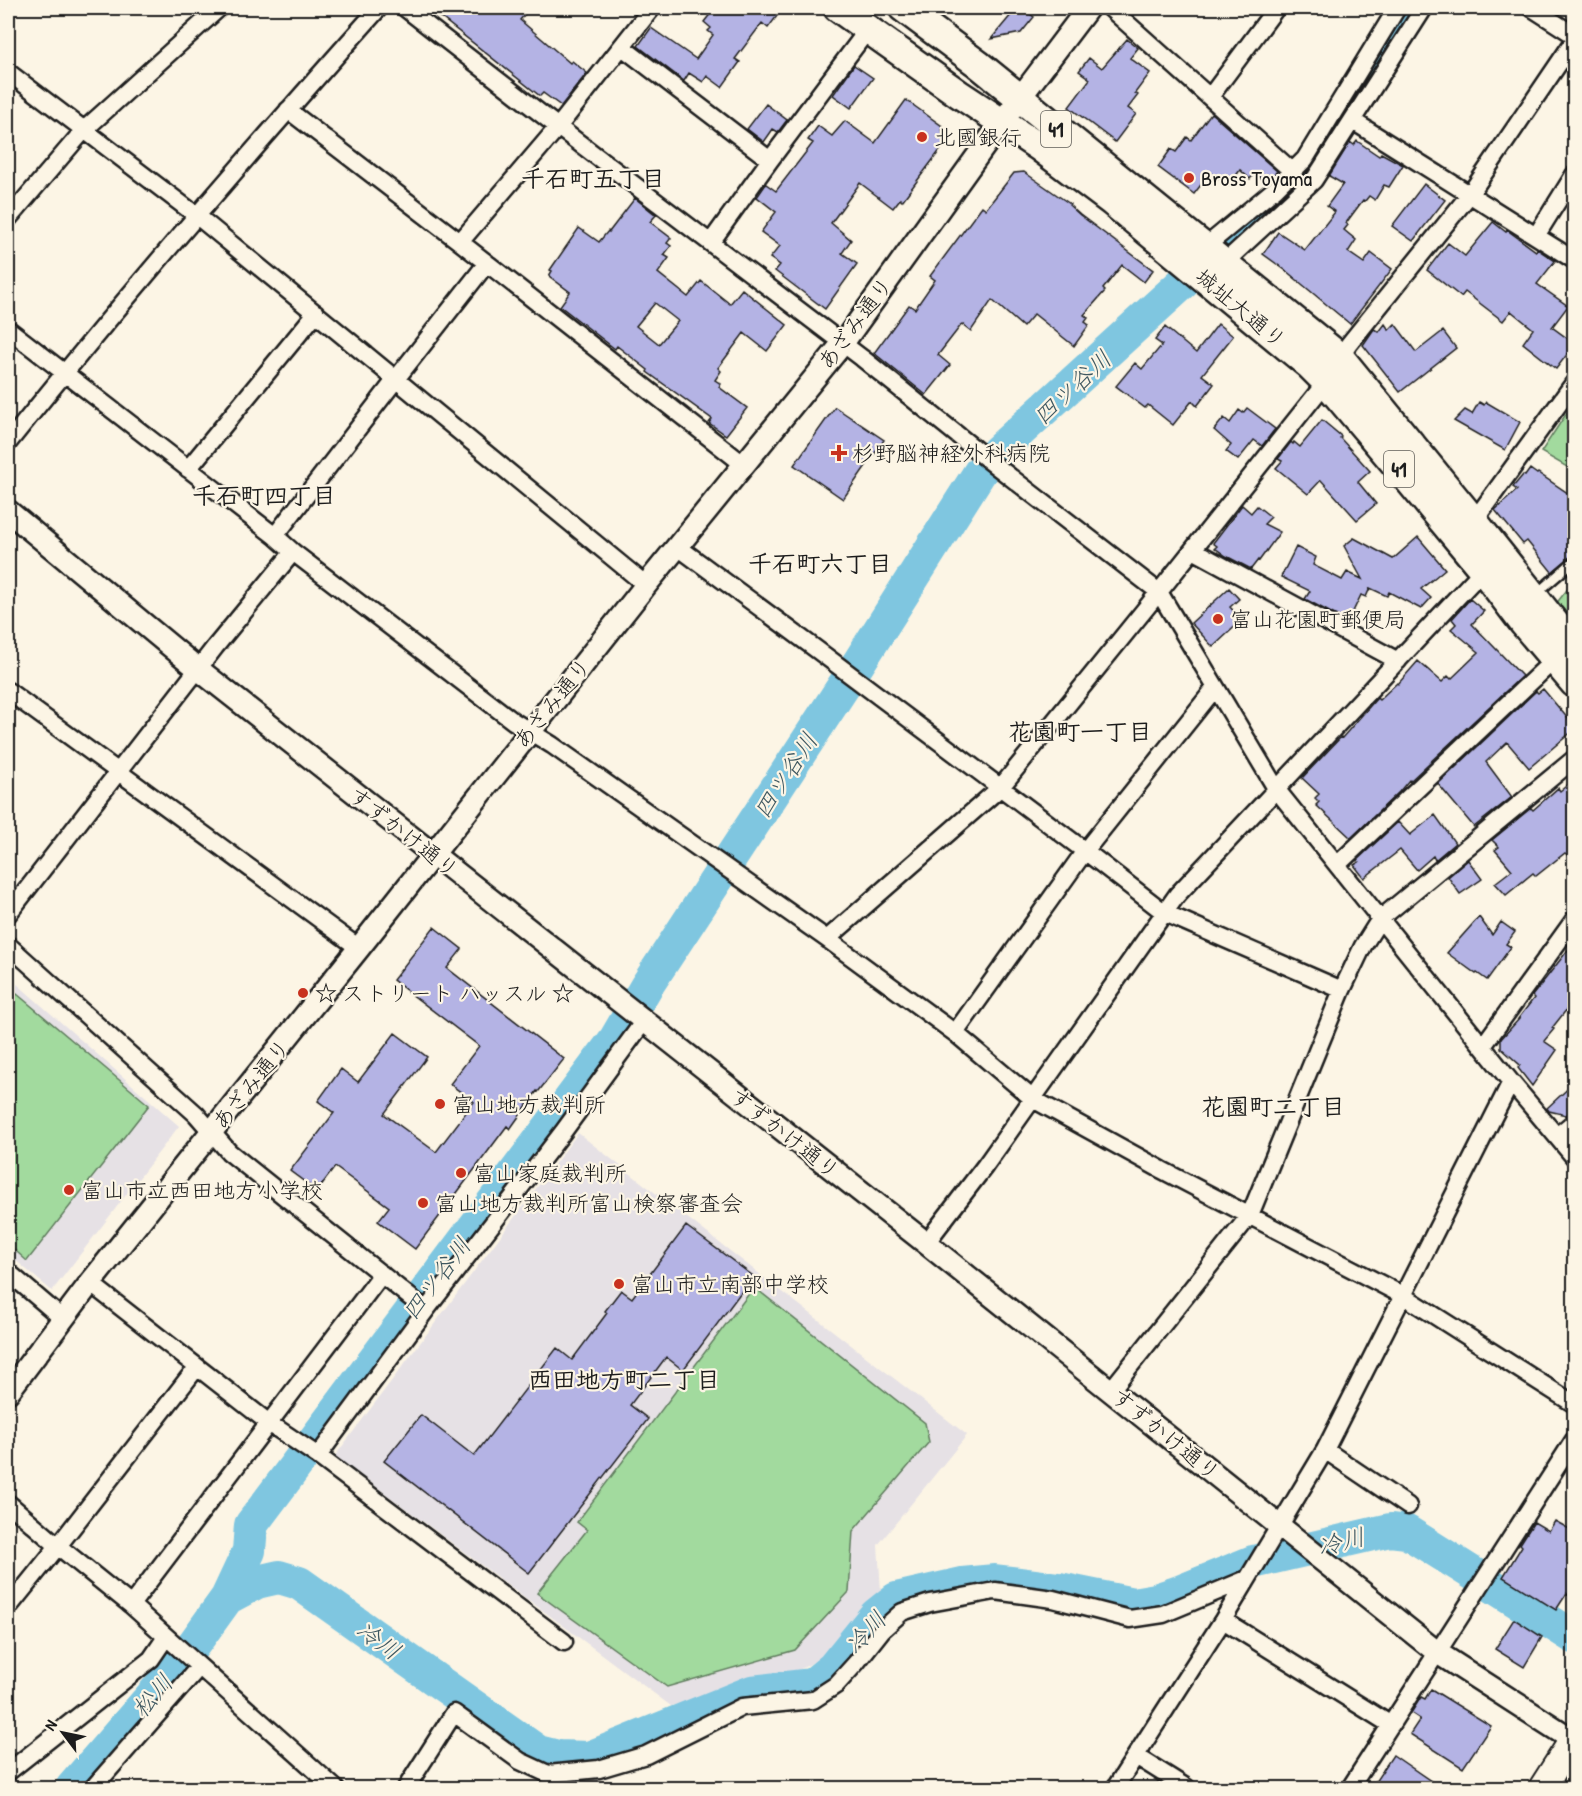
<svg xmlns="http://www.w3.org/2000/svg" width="1582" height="1796" font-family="'Patrick Hand','Klee One',sans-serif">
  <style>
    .built { fill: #e6e1e5 }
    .green { fill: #a2da9e; stroke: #5f7b5d; stroke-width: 1.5 }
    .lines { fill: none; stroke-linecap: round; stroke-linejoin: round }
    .river { stroke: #7fc6e0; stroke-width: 34 }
    .building { fill: #b4b3e4; stroke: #1c1c1c; stroke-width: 1.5; fill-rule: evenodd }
    .service-casing { stroke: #1c1c1c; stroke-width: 13 }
    .minor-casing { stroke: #1c1c1c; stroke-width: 21 }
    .tertiary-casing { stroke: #1c1c1c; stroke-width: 26 }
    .primary-casing { stroke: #1c1c1c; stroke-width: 30 }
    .trunk-casing { stroke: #1c1c1c; stroke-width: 32 }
    .service { stroke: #fcf5e5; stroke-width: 8 }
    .minor { stroke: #fcf5e5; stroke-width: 16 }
    .tertiary { stroke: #fcf5e5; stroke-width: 21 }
    .primary { stroke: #fcf5e5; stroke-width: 26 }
    .trunk { stroke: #fcf5e5; stroke-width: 27 }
    .poi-dot { fill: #c8321e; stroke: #fcf5e5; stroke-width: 2 }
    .labels { text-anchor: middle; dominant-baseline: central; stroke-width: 4.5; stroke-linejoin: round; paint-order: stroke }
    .shield { fill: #fcf5e5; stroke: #5f5d58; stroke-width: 1.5 }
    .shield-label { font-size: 21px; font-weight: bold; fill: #1c1c1c }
    .poi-label { font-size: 22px; fill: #1c1c1c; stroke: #fcf5e5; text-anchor: start }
    .street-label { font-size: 22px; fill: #1c1c1c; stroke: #fcf5e5 }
    .neighbourhood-label { font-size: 24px; font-weight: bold; fill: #1c1c1c; stroke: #fcf5e5 }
    .water-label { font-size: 24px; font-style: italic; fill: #3f5861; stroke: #fcf5e5 }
  </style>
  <rect width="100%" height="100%" fill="#fcf5e5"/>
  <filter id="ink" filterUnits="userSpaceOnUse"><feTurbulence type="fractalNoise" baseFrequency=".0167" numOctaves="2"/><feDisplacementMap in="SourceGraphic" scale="12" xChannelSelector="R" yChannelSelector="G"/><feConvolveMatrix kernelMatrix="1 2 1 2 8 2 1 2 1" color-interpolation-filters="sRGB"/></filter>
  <g filter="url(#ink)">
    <!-- built -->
    <path class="built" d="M8,976l171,150 -127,165 -44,-37z
      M578,1133l389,302 -89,110 3,47 -54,63 -34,18 -122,33 -336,-250z"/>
    <!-- green -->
    <path class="green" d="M1574,402v69l-33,-19z
      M1574,581v47l-19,-23z
      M17,994l132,111 -122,156 -19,-17v-240z
      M754,1287l171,136 4,19 -76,89 -4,61 -54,58 -128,37 -130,-94 50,-63 -10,-8z"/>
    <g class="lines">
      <!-- river -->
      <path class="river" d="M227,1598l30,-16 22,-5 20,6 239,169 20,5 31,1 163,-66 60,-7 21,-17 43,-53 20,-16 66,-15 33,-3 64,8 74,15 23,-4 21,-7 76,-31 137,-32 17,2 167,105
        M72,1788l106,-122 49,-68 22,-47 2,-26 364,-485 31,-53 212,-323 122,-192 18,-21 310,-282 102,-161"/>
    </g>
    <!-- building -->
    <path class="building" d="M429,8h101l-10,12 50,43 2,-2 15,12 -26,33 -18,-13 -3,3z
      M715,8h68l-15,20 -6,-5 -27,36 5,3 -18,25 -15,-11 -4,6 -14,-9 -5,8 -46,-35 13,-18 45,31 17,-24 -5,-4 3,-3 -7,-6z
      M1017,8h5l12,9 -13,16 -30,6z
      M1127,39l11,9 -8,10 20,15 -15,20 3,2 -10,13 8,6 -21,28 -46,-35 21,-28 -11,-8 10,-13 13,10z
      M854,65l19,13 -22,30 -18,-13z
      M906,100l36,26 2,19 -42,56 -2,-2 -7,9 -33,-25 -29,40 20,17 -9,13 15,11 -32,45 -50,-38 5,-6 -10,-7 10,-12 -19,-14 15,-20 -19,-15 9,-13 10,7 37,-48 -5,-3 10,-14 14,10 13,-15 30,22z
      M766,104l21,16 -9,12 -5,-3 -9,13 -17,-13z
      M1211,113l66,58 -11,12 -11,-10 -5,6 -10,-9 -11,16 -19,-13 -16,21 -36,-27 13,-18 5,3 11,-15 4,3z
      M1357,141l22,15 2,-3 22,12 -14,22 -5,-2 -9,15 -6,-4 -4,5 -2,-1 -17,23 2,2 -4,5 12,10 -8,12 16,11 7,-10 21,16 -42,55 -65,-54 -22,-16 15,-22 27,18 30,-38 -8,-6 16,-22 -14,-8 21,-34 4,3z
      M1024,172l46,32 -1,1 11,10 73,55 -9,12 -22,-17 -19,24 2,2 -21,24 4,3 -3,4 4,3 -15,21 -40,-32 -11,13 -31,-27 -21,31 -9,-7 -24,31 12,10 -24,30 -52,-42 35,-48 6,4 20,-29 -5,-4 52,-70 4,3 28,-36z
      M1424,184l21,16 -32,41 -21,-15z
      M635,198l21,17 -6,7 21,16 -4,5 4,3 -7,9 5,3 -11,15 30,24 13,-16 29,23 12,-15 45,36 -20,26 -23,-18 -26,35 3,3 -6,9 6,4 -2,3 28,21 -21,27 -17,-12 3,-4 -65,-47 1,-2 -31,-24 -2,3 -55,-43 10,-14 -21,-16 3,-5 -2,-1 29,-42 20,14 9,-11 1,1zM655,303l23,18 -19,23 -23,-18z
      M1493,222l13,10 1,-2 29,21 1,-2 18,12 -18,23 31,22 -16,21 23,17 -19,25 -33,-26 10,-14 -22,-18 -8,10 -38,-29 -4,5 -34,-27 21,-27 17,13z
      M1218,324l15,12 -31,39 12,9 -17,22 -5,-5 -19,24 -25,-20 -3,3 -29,-22 19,-23 7,6 20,-24 -7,-5 10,-13 31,26z
      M1385,324l4,6 6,-6 21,28 27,-21 13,17 -56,44 -37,-47 11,-16 5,3z
      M1479,402l5,3 2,-3 34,20 -15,28 -51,-29 11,-11 7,4z
      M835,407l49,33 -41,59 -49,-34z
      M1247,408l28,21 -13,17 -8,-6 -16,20 -12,-9 5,-6 -17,-15 10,-12 6,5 9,-13 4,3z
      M1322,420l19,16 -1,2 30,33 -12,11 18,22 -19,16 -36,-40 -13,14 -32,-26 6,-7 -4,-2 13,-17 2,2 1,-2 6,5z
      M1530,469l7,5 1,-1 37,25v55l-23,19 -25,-31 -4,3 -28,-34 22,-20 -4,-3 10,-12 2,1z
      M1242,505l9,8 6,-7 14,11 -7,7 16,8 -21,29 -1,-1 -7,9 -25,-13 -11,-8 2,-2 -4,-3z
      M1418,537l27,32 -24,20 10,9 -10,11 -32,-17 -2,4 -17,-8 -4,9 -5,-2 -13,27 -43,-23 5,-8 -29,-14 15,-30 20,10 -3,8 29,15 5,-8 15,7 -18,-33 10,-8 39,21z
      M1229,588l10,11 -9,8 12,13 -29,27 -22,-24z
      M1470,599l14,12 -12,13 50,52 -112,105 -1,-1 -10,12 -48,46 -35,-33 3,-3 -4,-4 4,-4 -17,-16 39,-41 1,1 35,-40 2,2 18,-17 1,1 20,-23 24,21 6,-6 3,3 28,-27 -28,-23 5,-5 -4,-5z
      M1543,689l32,38v2l-46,39 -22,-26 -21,20 26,35 -38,30 -36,-43 98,-93 2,2z
      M1575,779v82l-10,-8 -29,23 -3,-3 -27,22 -11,-12 17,-13 -17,-20 4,-3 -7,-7 39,-32 2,2 25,-22 2,3z
      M1435,815l20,28 -20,17 -2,-4 -16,14 -17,-20 -36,28 -10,-13 5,-3 -2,-2 41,-38 12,13z
      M1468,860l14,19 -22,15 -12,-17z
      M1479,917l13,18 9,-13 14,10 -9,12 5,3 -24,33 -10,-7 -1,1 -29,-21z
      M434,927l28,22 -15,19 117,91 -26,33 -1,-1 -27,38 -3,-3 -92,123 -37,-28 11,-14 -54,-40 -18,24 -27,-20 44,-58 -16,-12 23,-32 17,13 37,-49 32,24 -43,57 52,38 38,-50 -24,-18 29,-38 -86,-66z
      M1575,941v58l-23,29 2,1 -10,12 13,9 -25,36 -14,-18 2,-3 -19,-17v-9l18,-20h-1l16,-21 -2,-2z
      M1575,1082v27l-9,6 -17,-4 -2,-3z
      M686,1226l67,50 -70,94 -17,-13 -36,48 18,14 -119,154 -145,-112 37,-46 53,41 83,-108 15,12 35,-47 -2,-2 16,-21 11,8z
      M1555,1521l20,11v65l-8,-4 -11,17 -53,-33 19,-31 -2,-2 14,-22 15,9z
      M1514,1619l28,18 -18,30 -29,-18z
      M1431,1689l60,37 -28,42 -53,-34 10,-15 -9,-6 10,-16 4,2z
      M1393,1755l48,33h-70z"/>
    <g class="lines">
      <defs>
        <path id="service" d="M1536,594l38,-33"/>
        <path id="minor" d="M405,8l153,119 304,231 129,104 168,130 118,198 234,292 63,75
          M1110,8l182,163
          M1532,8l42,27
          M622,47l148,113
          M8,72l188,143 450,370
          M1210,97l66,-89
          M288,110l172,132 283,222
          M1353,121l221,139
          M8,219l76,-89 135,-122
          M1536,236l38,-61
          M460,242l98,-115 94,-119
          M711,242l59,-82 99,-132
          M1205,247l70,-58 30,-30 92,-151
          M1224,263l90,-83 110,-172
          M8,329l267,207 18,16 220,169 39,24 275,194 128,94 78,66 129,71 242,126 170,108
          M8,443c119,-149 244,-293 371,-435
          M188,469l128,-156
          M1474,521l100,-138
          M275,536l121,-157 91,-116
          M678,547l138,102 269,202 80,62 177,77
          M1193,550l205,111
          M8,691l351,257
          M1337,865l218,-206
          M8,914l207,-267 78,-95
          M827,939l174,-152 158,-195 159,-200 31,-48 121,-150 104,-153
          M8,945l188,169 33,38 197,158
          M955,1033l130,-182 130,-163
          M1483,1046l91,-126
          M1557,1136l17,-14
          M926,1243l59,-77 192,-271 306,-325
          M8,1272l55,47
          M90,1283l179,140 49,33 246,186
          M1111,1390l139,-175 92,-225 21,-44 17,-27 194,-160
          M1325,1450l83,56
          M318,1456l108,-146 137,-178 81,-111
          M8,1503l50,43 73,59 204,183
          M131,1605l251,-331
          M8,1608l50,-62 139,-179
          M1223,1620l168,105
          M1136,1756l51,32
          M8,1772l143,-113 15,-22
          M93,1788l106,-121
          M406,1788l48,-75 66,48 28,13 51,-5 47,-14 96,-48 71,-7 23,-15 20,-22 26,-33 20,-18 28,-9 65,-12 58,8 77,20 33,-5 84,-35
          M1115,1788l108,-168 102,-170 186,-368
          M1350,1788l224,-348"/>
        <path id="tertiary" d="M8,511l190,158 728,574 512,410 135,87
          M8,1392l82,-109 269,-335 287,-363 197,-242 158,-220 87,-115"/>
        <path id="primary" d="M1542,1788l32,-50"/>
        <path id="trunk" d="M838,8l121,86 80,53 73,55 197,163 16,16 71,84 87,105 41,54 50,59
          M903,8l75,56 362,293 134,164 100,126"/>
      </defs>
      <!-- service casing -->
      <use href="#service" class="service-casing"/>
      <!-- minor casing -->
      <use href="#minor" class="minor-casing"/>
      <!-- tertiary casing -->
      <use href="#tertiary" class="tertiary-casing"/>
      <!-- primary casing -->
      <use href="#primary" class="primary-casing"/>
      <!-- trunk casing -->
      <use href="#trunk" class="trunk-casing"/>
      <!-- service -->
      <use href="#service" class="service"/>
      <!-- minor -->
      <use href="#minor" class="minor"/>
      <!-- tertiary -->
      <use href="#tertiary" class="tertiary"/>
      <!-- primary -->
      <use href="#primary" class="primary"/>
      <!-- trunk -->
      <use href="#trunk" class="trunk"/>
    </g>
  </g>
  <!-- markers -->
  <g class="poi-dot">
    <circle cx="922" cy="137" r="6"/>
    <circle cx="1189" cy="178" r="6"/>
    <path d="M836 444h6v6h6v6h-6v6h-6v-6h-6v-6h6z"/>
    <circle cx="1218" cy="619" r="6"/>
    <circle cx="303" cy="993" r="6"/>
    <circle cx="440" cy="1104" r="6"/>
    <circle cx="461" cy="1173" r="6"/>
    <circle cx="69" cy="1190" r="6"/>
    <circle cx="423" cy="1203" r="6"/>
    <circle cx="619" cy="1284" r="6"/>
  </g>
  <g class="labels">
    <!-- shield labels -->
    <g class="shield">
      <rect x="1041" y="111" width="30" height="36" rx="4.5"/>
      <rect x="1384" y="451" width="30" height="36" rx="4.5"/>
    </g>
    <g class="shield-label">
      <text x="1056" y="129">41</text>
      <text x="1399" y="469">41</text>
    </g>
    <!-- poi labels -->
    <g class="poi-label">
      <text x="934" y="137">北國銀行</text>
      <text x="1201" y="178">Bross Toyama</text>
      <text x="852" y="453">杉野脳神経外科病院</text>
      <text x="1230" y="619">富山花園町郵便局</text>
      <text x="315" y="993">☆ ストリート ハッスル ☆</text>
      <text x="452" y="1104">富山地方裁判所</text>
      <text x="473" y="1173">富山家庭裁判所</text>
      <text x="81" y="1190">富山市立西田地方小学校</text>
      <text x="435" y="1203">富山地方裁判所富山検察審査会</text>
      <text x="631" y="1284">富山市立南部中学校</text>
    </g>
    <!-- street labels -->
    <g class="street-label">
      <text transform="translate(1241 308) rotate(40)">城址大通り</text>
      <text transform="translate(855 323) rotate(-53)">あざみ通り</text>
      <text transform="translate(552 703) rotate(-51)">あざみ通り</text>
      <text transform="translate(404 832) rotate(38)">すずかけ通り</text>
      <text transform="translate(251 1084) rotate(-51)">あざみ通り</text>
      <text transform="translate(785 1133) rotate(38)">すずかけ通り</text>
      <text transform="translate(1166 1434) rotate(39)">すずかけ通り</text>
    </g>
    <!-- neighbourhood labels -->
    <g class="neighbourhood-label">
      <text x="593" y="178">千石町五丁目</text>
      <text x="264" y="495">千石町四丁目</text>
      <text x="820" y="563">千石町六丁目</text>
      <text x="1080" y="731">花園町一丁目</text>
      <text x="1273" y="1106">花園町二丁目</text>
      <text x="624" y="1379">西田地方町二丁目</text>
    </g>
    <!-- water labels -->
    <g class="water-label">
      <text transform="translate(1072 387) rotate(-43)">四ツ谷川</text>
      <text transform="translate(785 775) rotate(-57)">四ツ谷川</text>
      <text transform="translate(436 1278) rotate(-53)">四ツ谷川</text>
      <text transform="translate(1341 1541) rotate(-14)">冷川</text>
      <text transform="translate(865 1632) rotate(-48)">冷川</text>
      <text transform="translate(379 1640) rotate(35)">冷川</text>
      <text transform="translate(152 1695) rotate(-49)">松川</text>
    </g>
  </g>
  <!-- margin -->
  <rect width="1582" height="1796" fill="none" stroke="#fcf5e5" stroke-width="30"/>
  <rect x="15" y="15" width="1552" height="1766" fill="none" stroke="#1c1c1c" stroke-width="2" filter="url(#ink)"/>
  <!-- north arrow -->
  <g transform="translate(63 1733) rotate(302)" stroke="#fcf5e5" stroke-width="4.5" paint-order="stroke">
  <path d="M0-4.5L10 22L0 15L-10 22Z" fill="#1c1c1c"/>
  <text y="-9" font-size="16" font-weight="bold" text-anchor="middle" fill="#1c1c1c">N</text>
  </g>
</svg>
